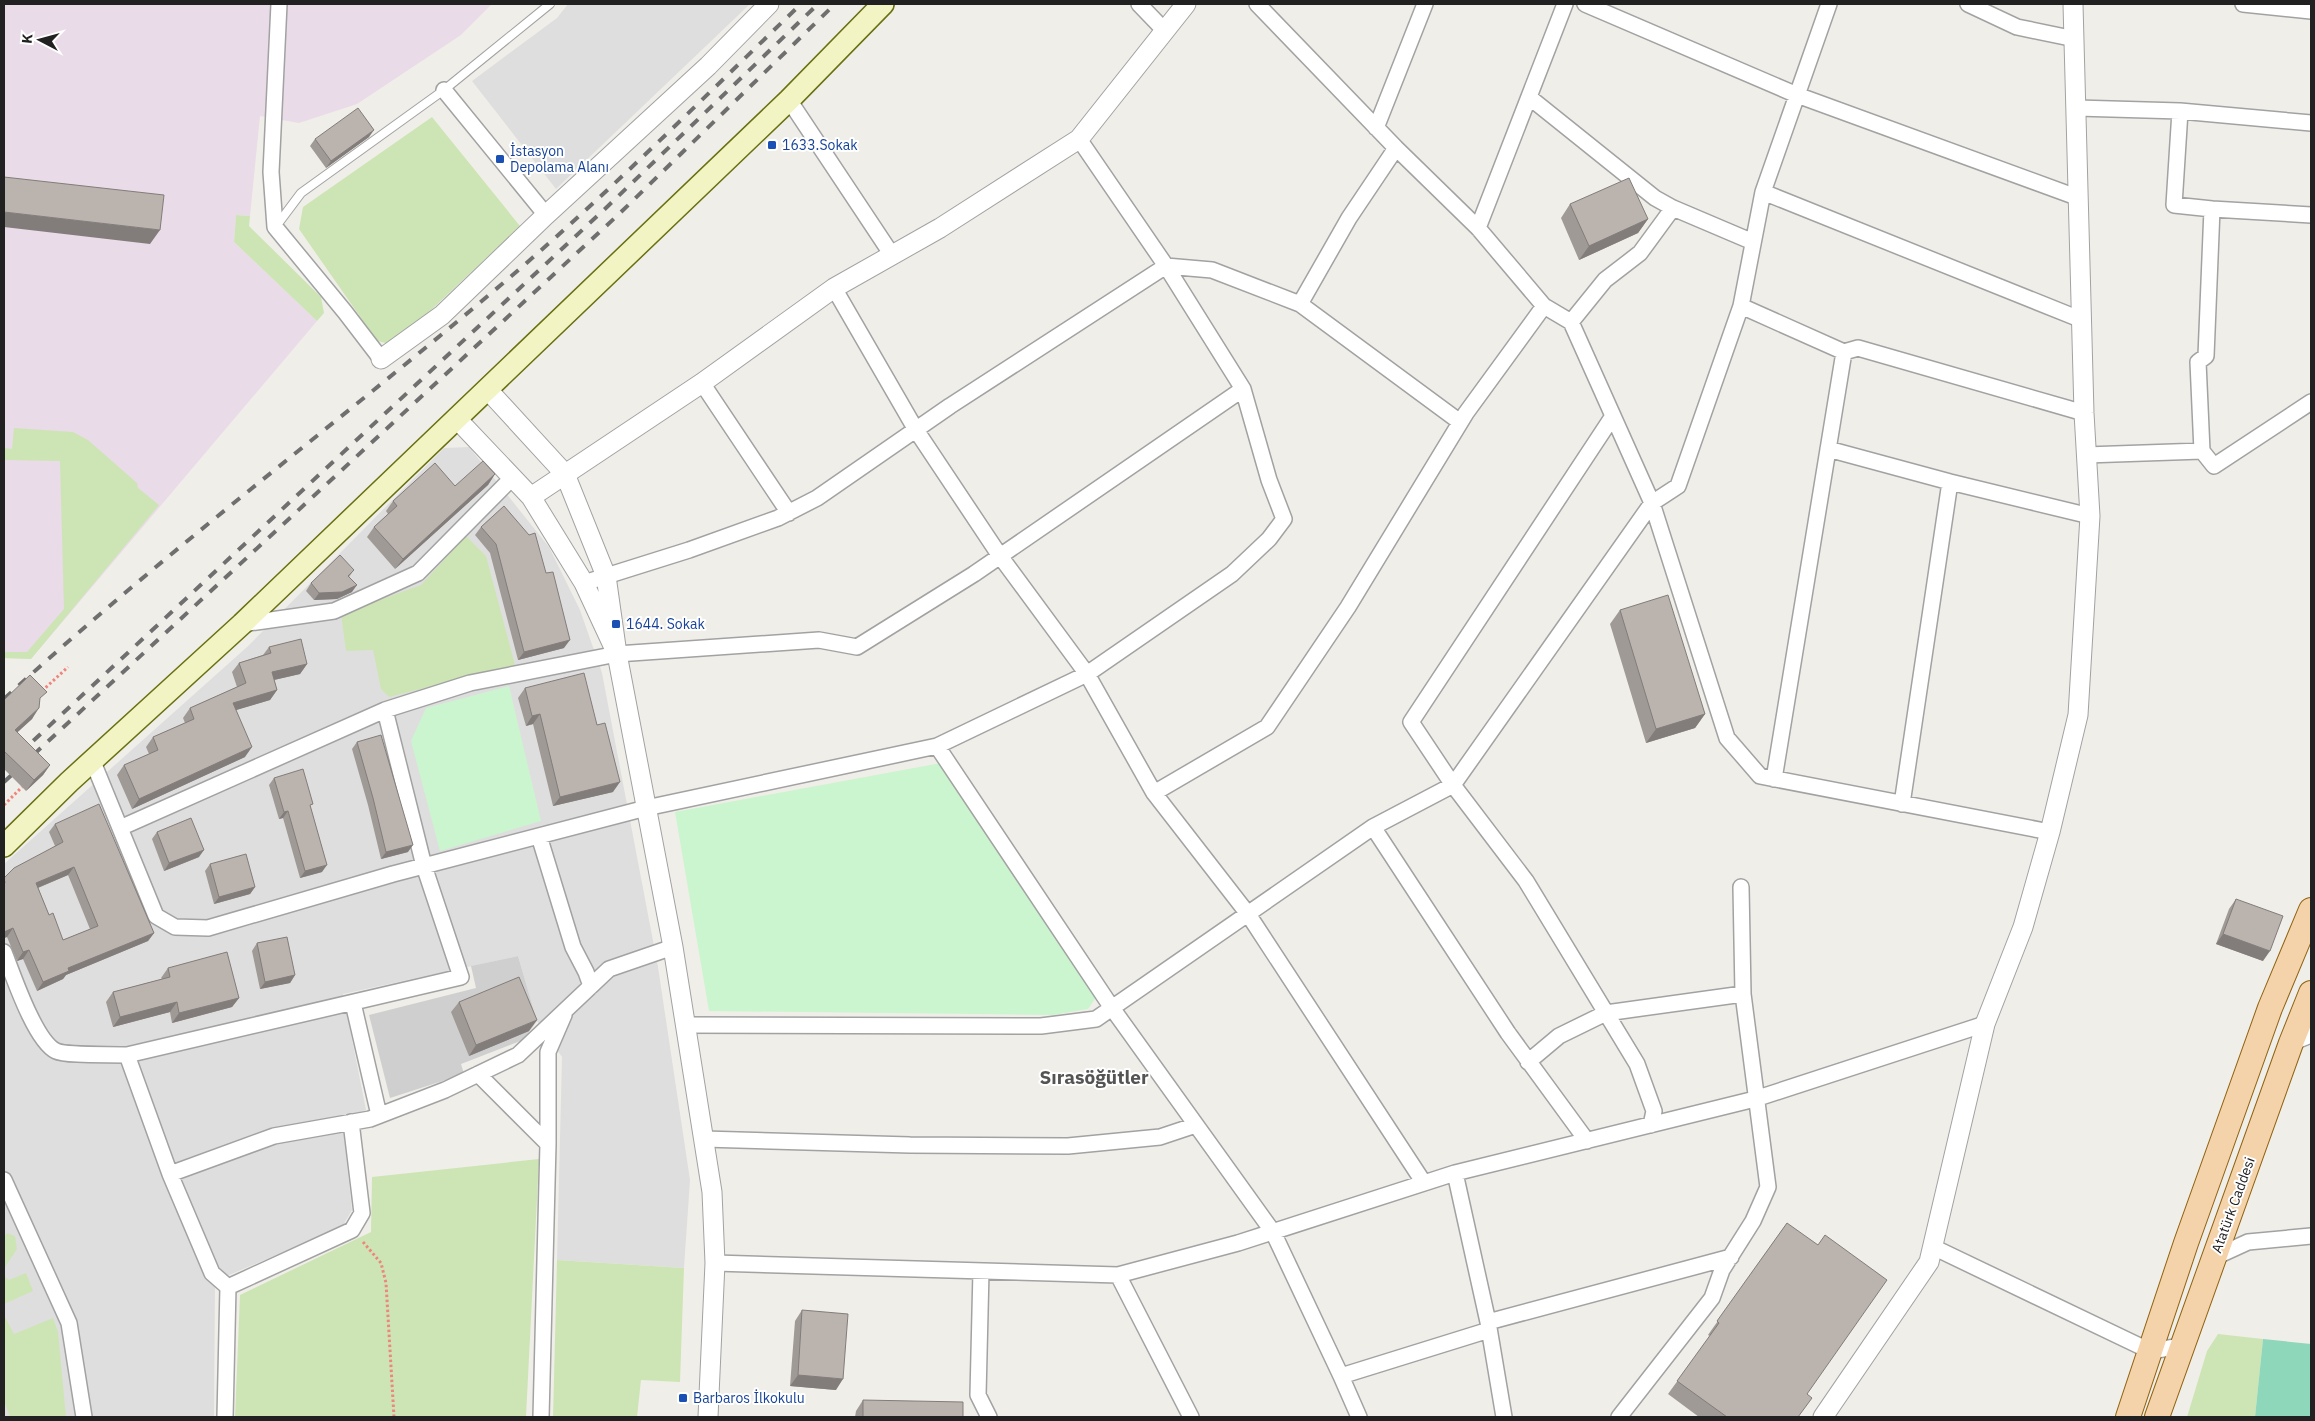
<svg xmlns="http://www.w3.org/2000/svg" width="2315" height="1421" font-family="'IBM Plex Sans',sans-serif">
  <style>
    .residential { fill: #dfdede }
    .industrial { fill: #e9dbe7 }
    .religious { fill: #cfcfcf }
    .grass { fill: #cde5b4 }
    .park { fill: #cbf5ce }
    .pitch { fill: #8fd7ba }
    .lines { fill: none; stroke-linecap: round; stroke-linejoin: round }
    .service-casing { stroke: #a2a2a2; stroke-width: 10 }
    .minor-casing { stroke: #a2a2a2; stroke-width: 18 }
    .tertiary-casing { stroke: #a2a2a2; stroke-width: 21 }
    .secondary-casing { stroke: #687010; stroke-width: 24 }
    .primary-casing { stroke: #90620f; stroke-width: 26 }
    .path { stroke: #ed867d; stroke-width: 3; stroke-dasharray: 2.5 2.5; stroke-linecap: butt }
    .service { stroke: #fff; stroke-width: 8 }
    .minor { stroke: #fff; stroke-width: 15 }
    .tertiary { stroke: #fff; stroke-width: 19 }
    .secondary { stroke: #f3f4c3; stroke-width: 21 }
    .primary { stroke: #f4d3aa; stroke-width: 24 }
    .rail { stroke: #6f6f6f; stroke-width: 4; stroke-dasharray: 10 10; stroke-linecap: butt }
    .wall { fill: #a09a96; fill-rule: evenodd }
    .shaded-wall { fill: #827d7a }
    .building { fill: #bab3ae; stroke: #827d7a; fill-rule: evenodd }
    .transit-dot { fill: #1a4fb4; stroke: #fff; stroke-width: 2 }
    .labels { text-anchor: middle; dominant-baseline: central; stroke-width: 4; stroke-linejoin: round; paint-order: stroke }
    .transit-label { font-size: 14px; fill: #164399; stroke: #fff; text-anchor: start }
    .street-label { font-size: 14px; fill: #212121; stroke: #fff }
    .district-label { font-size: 19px; font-weight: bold; fill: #545454; stroke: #fff }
  </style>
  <rect width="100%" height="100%" fill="#f0eee9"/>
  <!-- residential -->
  <path class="residential" d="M568,4h182l-194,185 -84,-108 85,-63z
    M469,447l80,100 31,63 22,63 56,294 32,213 -6,88 -127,-8 5,-203 -25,-36 -19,-65 -175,38 23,116 -24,8 10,92 -10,17 -127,54 -1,136h-210v-553l243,-217 197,-199z"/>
  <!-- industrial -->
  <path class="industrial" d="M4,4h488l-31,31 -104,69 -58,19 -39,-7 -10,100 -14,-1 -2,27 83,79 -286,338 -27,-1z"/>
  <!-- religious -->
  <path class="religious" d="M518,956l19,65 -14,19 -62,24 3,10 -74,24 -21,-83 107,-27 -5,-22z"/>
  <!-- grass -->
  <path class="grass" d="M432,117l88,109 -126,119 -17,-4 -78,-112 4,-22z
    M236,215l14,1 -1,10 72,71 3,16 -7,8 -83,-79z
    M14,428l59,4 15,8 49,43 1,5 21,17 -128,154 -27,-1v-6h23l37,-43 -4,-148 -56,-1v-12l8,1z
    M466,536l20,20 29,109 -126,32 -8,-8 -8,-39 -27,1 -5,-37 80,-29z
    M539,1159l-13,258h-291l5,-122 131,-63 1,-55z
    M7,1233l8,3 2,13 -13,20v-32z
    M557,1260l127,8 -4,114 -39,-2 -4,37h-84z
    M26,1273l7,18 -29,13v-28l5,4z
    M4,1315l10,19 39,-16 5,14 8,85h-56l-6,-16z
    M2218,1334l45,5 -8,78h-68l20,-66z"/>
  <!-- park -->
  <path class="park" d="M509,686l32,135 -101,30 -29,-110 15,-33z
    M941,763l156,233 -9,13 -35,6 -344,-4 -34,-199z"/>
  <!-- pitch -->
  <path class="pitch" d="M2263,1339l48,5v73h-56z"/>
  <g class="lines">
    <defs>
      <path id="service" d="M277,225l24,-32 143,-103 106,-86"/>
      <path id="minor" d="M279,4l-8,168 4,55 70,85 36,47
        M1139,4l26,27
        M1257,4l139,144 82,80 66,78 27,16 81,181 75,235 33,38 290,56
        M1585,4l212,91 282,103
        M1968,4l49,23 58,12
        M2243,4l68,7
        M444,90l102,125
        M1529,97l126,101 18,10 80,34
        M789,100l103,155
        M2077,108l103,3 131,12
        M2180,111l-6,94 38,4
        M1376,128l49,-124
        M1079,139l87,127 46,4 88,34 160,118
        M1763,192l319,128
        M1478,228l87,-224
        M834,288l82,142 84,126 87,118 67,119 94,121 176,269
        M1300,304l49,-86 47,-70
        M1741,306l103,46 14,-4 226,65
        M1571,322l34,-42 35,-27 33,-45
        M702,383l87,130
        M1613,416l-202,306 42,63 73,96 111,183 17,47 -3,14
        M1828,449l122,33 140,34
        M2202,451l-4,-89 8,-6 6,-147 99,6
        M2086,455l116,-4 12,15 97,-64
        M242,624l92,-13 84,-38 94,-95
        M937,746l175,262 161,224 68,144 148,-46
        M93,762l63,154 19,11 33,1 185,-54 253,-66 291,-62 150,-72 145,-100 37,-35 15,-20 -15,-39 -26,-91 -77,-123 -216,140 -133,92 -39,20 -89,32 -105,33
        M1774,779l70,-427
        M1154,793l113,-66 81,-120 118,-194 78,-107
        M1902,804l48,-322
        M1373,827l135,206 79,108
        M120,828l265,-118 85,-27 147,-29 202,-14 38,7 117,-73 269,-185
        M539,836l34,111 13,25 5,14
        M4,952c9,23 31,89 52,99 11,5 57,3 71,4l334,-78 -37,-111 -39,-156
        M353,1003l26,112
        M685,1025l356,1 55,-7 277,-192 80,-42 199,-282 26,-17 63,-180 22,-114 66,-188
        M2291,1043l20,-8
        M127,1055l43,119 42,99 16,14 -3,130
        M1528,1062l31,-26 47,-23 137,-19
        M478,1074l70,70
        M704,1139l206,6 158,1 92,-9 36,-12
        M1455,1173l33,149 16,95
        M170,1174l104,-38 96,-17 75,-29 73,-35 91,-86 64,-22
        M4,1180l65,143 15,94
        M1933,1247l217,104 32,-5
        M2213,1258l35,-16 63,-6
        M715,1263l403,12 120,-32 217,-70 300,-74 230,-75
        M981,1271l-3,124 11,22
        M1118,1275l73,142
        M228,1287l124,-57 10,-17 -11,-91
        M1488,1322l243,-65
        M1341,1376l18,41
        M541,1417l7,-273v-92l16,-37
        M1619,1417l93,-119 10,-28 31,-49 15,-34 -25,-193 -2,-107"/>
      <path id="tertiary" d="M381,359l61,-44 104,-100 162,-149 61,-62
        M456,418l75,79 53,86 33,71 -11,-78 -41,-102 -78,-85
        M531,497l171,-114 132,-95 106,-60 139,-89 107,-135
        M617,654l56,293 39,245 3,71 -7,154
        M1823,1417l106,-155 56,-238 38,-97 27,-95 28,-117 12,-199 -6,-103 -11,-409"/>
      <path id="secondary" d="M4,846l65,-64 173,-158 547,-524 94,-96"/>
      <path id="primary" d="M2128,1417l58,-174 84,-235 41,-98
        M2157,1417l134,-374 20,-50"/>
    </defs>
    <!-- service casing -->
    <use href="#service" class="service-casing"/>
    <!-- minor casing -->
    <use href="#minor" class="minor-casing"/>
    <!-- tertiary casing -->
    <use href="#tertiary" class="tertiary-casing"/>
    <!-- secondary casing -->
    <use href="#secondary" class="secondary-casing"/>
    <!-- primary casing -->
    <use href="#primary" class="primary-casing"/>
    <!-- path -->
    <path class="path" d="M42,691l26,-24
      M4,805l18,-18
      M363,1242l18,21 5,20 8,134"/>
    <!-- service -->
    <use href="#service" class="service"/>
    <!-- minor -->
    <use href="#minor" class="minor"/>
    <!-- tertiary -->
    <use href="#tertiary" class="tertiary"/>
    <!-- secondary -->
    <use href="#secondary" class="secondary"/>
    <!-- primary -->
    <use href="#primary" class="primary"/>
    <!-- rail -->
    <path class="rail" d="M4,699c159,-146 333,-275 498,-415 104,-88 201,-186 299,-280
      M4,768l604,-562 210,-202
      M4,782l614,-567 217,-211"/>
  </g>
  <!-- wall -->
  <path class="wall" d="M369,137l-43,31 -16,-22 5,-7z
    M1570,204l78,15 -10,14 -59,27 -18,-42z
    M495,474l-7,11 -93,84 -28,-32 7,-10 14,-13 -2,-3 7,-10 62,-15z
    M504,506l60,142 -46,12 -28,-107 -15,-18 6,-8z
    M354,570l-5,7 3,15 -15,7 -23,1 -8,-9 5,-8z
    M1620,610l85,104 -10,14 -49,15 -36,-119z
    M269,647l38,17 -7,10 -26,6 3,10 -7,10 -34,10 9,47 -113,52 -15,-34 7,-10 25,-11 -3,-7 7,-10 32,-14 -2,-5 7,-10 47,-21 -5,-15 7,-9 24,-8z
    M525,688l72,37 16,67 -60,14 -20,-82 -7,2 -8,-28z
    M4,700l36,1 -8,18 -15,13 33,33 -7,10 -17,16 -22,-22z
    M357,742l51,110 -27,7 -13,-54 -16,-56z
    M274,778l36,29 12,65 -22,6 -17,-60 -4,1 -10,-34z
    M55,824l99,109 -6,8 -82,34 -3,4 -26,12 -14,-32 -6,2 -10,-24 -3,1v-60l51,-32 -6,-14zM68,875l22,54 -27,11 -14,-25 -11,-27z
    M157,832l42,25 -35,14 -12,-32z
    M210,864l45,23 -5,7 -36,10 -9,-33z
    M2236,899l27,62 -47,-17 13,-35z
    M257,943l38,32 -5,8 -30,6 -8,-38z
    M168,968l71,30 -7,9 -60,16 -2,-11 -57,15 -7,-25 7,-10 49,-13 -1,-1z
    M459,1002l70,29 -60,25 -18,-44z
    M1787,1223l20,171 -9,23h-99l-31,-23 42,-58 -2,-1z
    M802,1310l34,80 -46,-4 5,-65z
    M863,1400l100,17h-108l1,-6z"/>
  <!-- shaded-wall -->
  <path class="shaded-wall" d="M374,130l-5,7 -43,31 5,-7z
    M4,212l156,18 -10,14 -146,-17z
    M1648,219l-10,14 -59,27 10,-14z
    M495,474l-7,11 -93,84 8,-10z
    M357,585l-5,7 -15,7 -23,1 5,-7z
    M570,640l-6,8 -46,12 6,-8z
    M307,664l-7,10 -35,8 7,-10z
    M277,690l-7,10 -44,13 7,-10z
    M39,708l-7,11 -24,22 7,-11z
    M540,714l-7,10 -7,2 6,-10z
    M1705,714l-10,14 -49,15 10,-14z
    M252,747l-7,10 -113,52 7,-10z
    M50,765l-7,10 -17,16 8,-11z
    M620,782l-7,10 -60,14 7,-9z
    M288,811l-5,7 -4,1 5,-7z
    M413,845l-5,7 -27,7 5,-7z
    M204,850l-5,7 -35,14 5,-8z
    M327,865l-5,7 -22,6 5,-7z
    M74,867l-6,8 -38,16 6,-8z
    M255,887l-5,7 -36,10 5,-7z
    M13,928l-6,9 -3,1v-6z
    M154,933l-6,8 -82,34 -3,4 -26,12 6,-9 25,-14z
    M2223,934l47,17 -7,10 -47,-17z
    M29,950l-6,9 -6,2 6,-9z
    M295,975l-5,8 -30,6 5,-7z
    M239,998l-7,9 -60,16 7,-10z
    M177,1002l-7,10 -57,15 7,-10z
    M537,1020l-8,11 -60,25 7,-11z
    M798,1375l45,4 -7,11 -46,-4z"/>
  <!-- building -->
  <path class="building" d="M358,108l16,22 -43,31 -16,-22z
    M4,177l160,18 -4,35 -156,-18z
    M1629,178l19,41 -59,27 -19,-42z
    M483,461l12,13 -92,85 -29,-32 23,-21 -4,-5 42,-38 20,23z
    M504,506l25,29 6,-2 11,40 7,-1 17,68 -46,12 -28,-108 -15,-17z
    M340,555l14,15 -6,6 9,9 -15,7 -23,1 -8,-10z
    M1668,595l37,119 -49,15 -36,-119z
    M301,639l6,25 -35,8 5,18 -44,13 19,44 -113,52 -15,-34 34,-15 -5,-13 41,-18 -4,-11 56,-25 -7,-20 32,-10 -2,-6z
    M584,673l13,52 8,-2 15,59 -60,15 -20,-83 -8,2 -7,-28z
    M30,675l17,17 -7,6 -1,10 -24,22 35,35 -16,15 -30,-29v-51z
    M381,735l32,110 -27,7 -13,-54 -16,-56z
    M303,769l10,35 -3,1 17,60 -22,6 -17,-60 -4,1 -10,-34z
    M99,804l55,129 -86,35 1,3 -26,11 -14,-32 -6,2 -10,-24 -9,4v-49h1l-1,-5 10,-10 49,-26 -8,-18zM74,867l24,59 -35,14 -10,-27 -4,2 -13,-32z
    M191,818l13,32 -35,13 -12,-31z
    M246,854l9,33 -36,10 -9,-33z
    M2236,899l47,17 -13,35 -47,-17z
    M287,937l8,38 -30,7 -8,-39z
    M227,952l12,46 -60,15 -2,-11 -57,15 -7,-25 57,-15 -2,-9z
    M519,977l18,43 -61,25 -17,-43z
    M1787,1223l31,22 7,-10 62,45 -80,114 5,4 -14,19h-71l-50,-36 42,-58 -2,-2z
    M802,1310l46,4 -5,65 -45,-4z
    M863,1400l100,2v15h-100z"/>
  <!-- markers -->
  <g class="transit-dot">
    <rect x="767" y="140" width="10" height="10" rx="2.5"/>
    <rect x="495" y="154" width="10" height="10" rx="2.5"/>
    <rect x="611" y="619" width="10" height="10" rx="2.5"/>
    <rect x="678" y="1393" width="10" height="10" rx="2.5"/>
  </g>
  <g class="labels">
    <!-- transit labels -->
    <g class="transit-label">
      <text x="782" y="145">1633.Sokak</text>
      <text x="510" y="151">İstasyon<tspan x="510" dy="16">Depolama Alanı</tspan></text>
      <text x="626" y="624">1644. Sokak</text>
      <text x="693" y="1398">Barbaros İlkokulu</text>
    </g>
    <!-- street labels -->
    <g class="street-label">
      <text transform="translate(2233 1205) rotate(-70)">Atatürk Caddesi</text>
    </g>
    <!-- district labels -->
    <g class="district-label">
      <text x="1094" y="1077">Sırasöğütler</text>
    </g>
  </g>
  <!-- border -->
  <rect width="2315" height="1421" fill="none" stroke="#212121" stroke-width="10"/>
  <!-- north arrow -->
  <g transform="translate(40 40) rotate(276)" stroke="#ffffff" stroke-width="4" paint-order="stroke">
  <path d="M0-4L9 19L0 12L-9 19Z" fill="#212121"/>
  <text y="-8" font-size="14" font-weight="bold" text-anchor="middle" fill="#212121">K</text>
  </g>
</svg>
